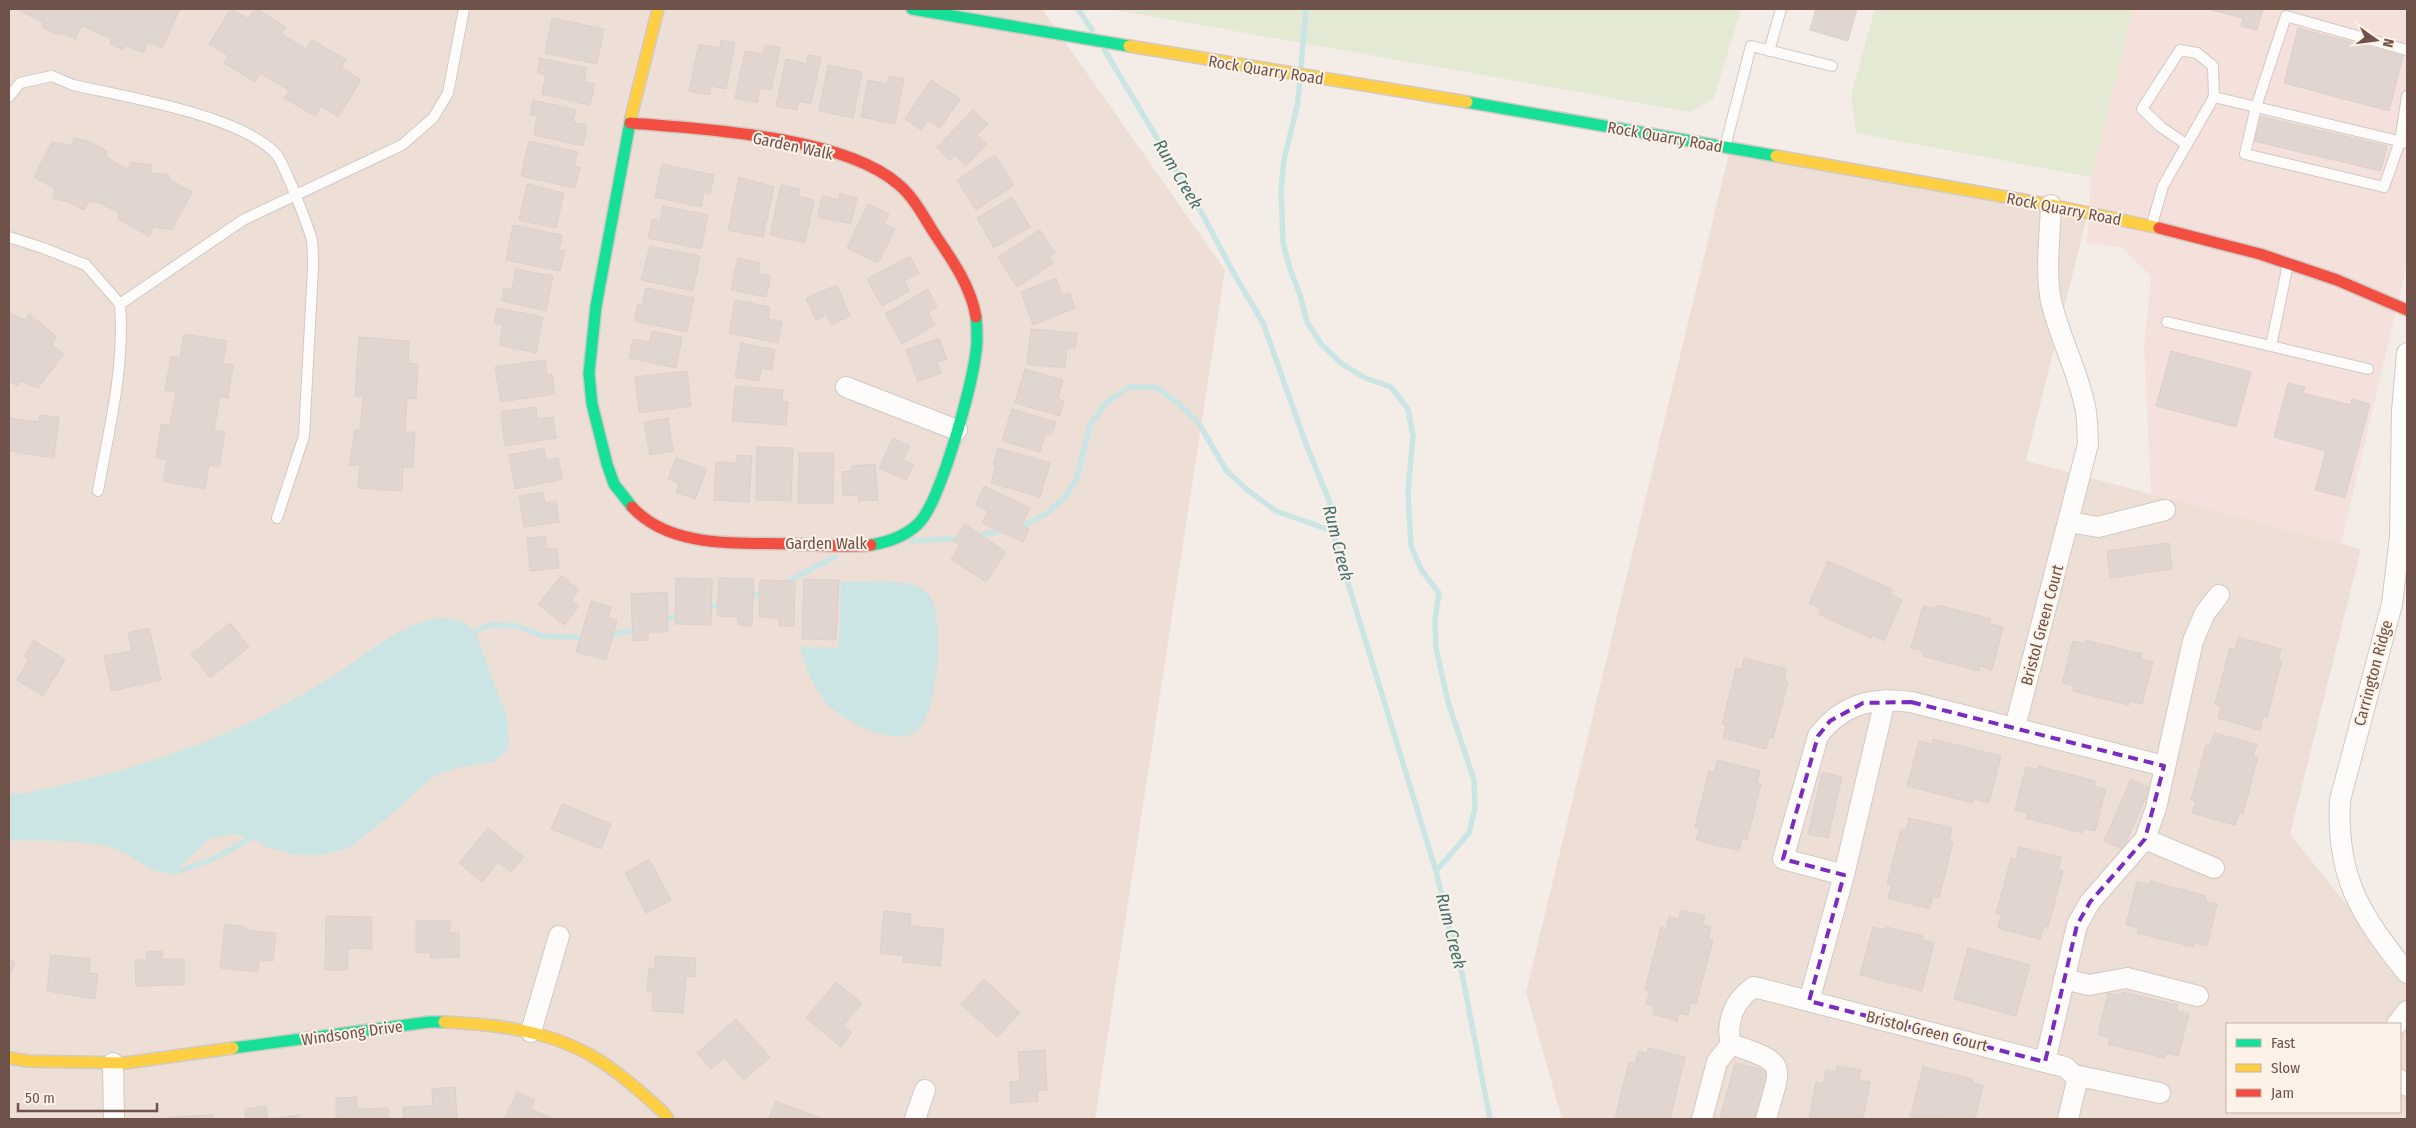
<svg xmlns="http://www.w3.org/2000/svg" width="2416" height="1128" font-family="'Fira Sans Condensed',sans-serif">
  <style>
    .residential { fill: #eddfd5; fill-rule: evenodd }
    .commercial { fill: #f4e1db }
    .green { fill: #e3e9d3 }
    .water { fill: #cae5e3 }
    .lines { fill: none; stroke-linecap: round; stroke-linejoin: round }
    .stream { stroke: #cae5e3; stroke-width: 5.5 }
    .building { fill: #e0d5cf; stroke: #dcd0ca }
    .lane-casing { stroke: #d2c9c4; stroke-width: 12 }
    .street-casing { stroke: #d2c9c4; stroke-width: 22 }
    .fast-casing { stroke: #d3c9c4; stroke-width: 14 }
    .slow-casing { stroke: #d3c9c4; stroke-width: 14 }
    .jam-casing { stroke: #d3c9c4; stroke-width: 14 }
    .lane { stroke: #fdfcfb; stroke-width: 10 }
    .street { stroke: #fdfcfb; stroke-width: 20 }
    .fast { stroke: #16e098; stroke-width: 11 }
    .slow { stroke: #ffcf43; stroke-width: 11 }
    .jam { stroke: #f24e42; stroke-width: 11 }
    .marked { fill: none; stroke: #7b2cbf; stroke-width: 4; stroke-dasharray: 10 6; stroke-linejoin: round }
    .labels { text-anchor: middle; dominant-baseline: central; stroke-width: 4; stroke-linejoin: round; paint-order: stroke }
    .street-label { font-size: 16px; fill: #6f524a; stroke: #fdf2e7 }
    .water-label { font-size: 18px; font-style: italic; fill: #407274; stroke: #fdf2e7 }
  </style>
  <rect width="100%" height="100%" fill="#f4ede7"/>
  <!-- residential -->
  <path class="residential" d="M9,9h1033l183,261 -130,849h-1086z
    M1731,145l358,64 -63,252 335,88 -71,285 117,146v139h-845l-36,-127zM2227,1024h173v88h-173z"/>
  <!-- commercial -->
  <path class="commercial" d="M2133,9h274v255l-66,280 -190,-50 -7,-149 7,-69 -30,-29 -34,-4 4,-66z"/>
  <!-- green -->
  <path class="green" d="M1110,9h631l-27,89 -23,14z
    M1875,9h258l-42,168 -235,-44 -5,-38z"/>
  <!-- water -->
  <path class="water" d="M889,581c12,2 31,3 39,13 18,20 10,119 -10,136 -23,19 -72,-8 -90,-25 -14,-15 -22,-39 -29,-58l40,1 2,-66z
    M440,618l21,3 14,10 33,90 1,28 -15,13 -34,5 -26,9 -41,37 -43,34 -27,8h-27l-27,-7 -18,-10 -16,-4 -24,4 -39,35c-26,1 -39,-21 -63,-26 -33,-8 -67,-6 -100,-7v-47l13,1c84,-18 167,-40 244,-80 23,-12 47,-25 69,-39 33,-22 65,-51 105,-57z"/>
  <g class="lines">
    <!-- stream -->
    <path class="stream" d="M1078,9l14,21
      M1105,51l99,166 29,55 30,51 43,121 24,59 2,28 104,340 15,64 4,2 35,182
      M1301,66l5,-57
      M1300,81l-3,25 -13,54 -3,28 2,55 7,26 10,26 7,27 15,23 20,19 23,14 26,9 17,22 5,27 -5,55 3,55 11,25 17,22 -4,27 1,28 12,54 26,78 1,28 -6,25 -33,38
      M1019,528l27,-14 20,-18 11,-18 13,-53 16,-22 23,-16h27l22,16 20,19 28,48 20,19 30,22 56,20
      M974,536l33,-6
      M912,541l51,-3
      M783,584l52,-27
      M746,599l19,-7
      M705,608l20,-5
      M661,621l20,-6
      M475,631l14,-6 28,1 26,10 44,2
      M606,636l33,-7
      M172,873l39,-13 40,-22"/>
  </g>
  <!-- building -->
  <path class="building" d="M21,9h159l-18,39 -14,-6 -5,11 -18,-8 -2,5 -13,-6 2,-5 -30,-13 -7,13 -15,-7 -1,3 -17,-8 2,-4 -24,-12z
    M231,9l17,10 7,-10h2l29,18 -5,7 25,15 6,-9 34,20 -5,7 20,13 -23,37 -17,-11 -6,10 -31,-18 5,-8 -29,-17 -5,9 -31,-19 5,-7 -20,-12z
    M1816,9h41l-9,32 -38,-11z
    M2207,9h56l-6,21 -16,-4 2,-8z
    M552,18l52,11 -7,35 -52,-11z
    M2298,28l105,28 -14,55 -105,-28z
    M721,40l14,3 -9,46 -15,-3 -1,9 -21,-4 10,-47 21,4z
    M765,45l15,3 -9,42 -11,-2 -3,15 -22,-5 10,-47 18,3z
    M808,55l13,2 -10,47 -13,-3 -1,9 -21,-4 10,-47 21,5z
    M540,58l47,10 -3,14 11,2 -5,21 -48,-11 4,-19 -9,-2z
    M828,65l34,7 -9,46 -34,-7z
    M889,76l15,3 -9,45 -34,-7 7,-37 19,4z
    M931,80l29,19 -20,29 -12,-8 -7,10 -16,-11z
    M533,100l43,10 -3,12 14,3 -4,21 -49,-11 3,-19 -7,-2z
    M973,110l15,14 -11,11 10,9 -21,22 -11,-11 -5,6 -13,-14z
    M2259,116l128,30 -6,25 -128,-30z
    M75,138l13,3 19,10 -1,6 21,12 4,-7 21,3 -1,8 18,2v4l23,13 -20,38 -18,-3 -5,9 -31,-17 1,-6 -19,-10 -11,-2 -5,9 -17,-9 -14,-2 2,-10 -21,-12 18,-35 19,3z
    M529,141l48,11 -3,15 6,1 -5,20 -54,-12z
    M995,155l19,30 -38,25 -19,-30z
    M662,164l52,11 -4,19 -6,-1 -3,14 -46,-10z
    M739,177l35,10 -11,50 -35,-7z
    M527,184l37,9 -8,35 -37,-8z
    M781,185l19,4 -2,7 16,4 -9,43 -35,-8z
    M840,194l17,4 -6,26 -33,-7 4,-21 17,4z
    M1012,197l18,30 -36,21 -17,-30z
    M868,204l21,10 -5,10 11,5 -17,34 -31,-15z
    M663,206l45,9 -7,34 -53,-11 4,-19 8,2z
    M513,225l49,10 -3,15 6,1 -5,20 -54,-11z
    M1040,230l15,23 -6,4 4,6 -36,24 -19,-30z
    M650,246l50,10 -7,35 -52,-11z
    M910,256l9,17 -15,8 5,10 -27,15 -15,-27z
    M738,258l22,5 -2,11 13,2 -5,21 -35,-7z
    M516,269l37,7 -7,35 -44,-10 2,-13 8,1z
    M1056,278l7,18 7,-3 5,15 -42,17 -12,-33z
    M837,285l13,31 -19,9 -4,-10 -11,5 -10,-22z
    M646,288l48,10 -7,34 -53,-11 4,-17 4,1z
    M928,289l9,18 -9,5 7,13 -33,19 -17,-30z
    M735,300l35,7 -2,12 14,3 -4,21 -49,-10z
    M497,308l46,9 -7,36 -37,-8 4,-20 -9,-2z
    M9,313l16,7 4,-6 27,22 -4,9 12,9 -26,34 -17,-7 -4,5 -8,-6z
    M1031,329l46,4 -2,15h-8l-2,20 -38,-4z
    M652,331l30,6 -6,31 -47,-10 4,-19 17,3z
    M184,334l43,7 -4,22 10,2 -5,33 -8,-1 -6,33 11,2 -6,35 -10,-2 -4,24 -42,-8 4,-21 -11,-2 5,-34 9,1 6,-33 -11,-2 6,-34 9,2z
    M359,337l50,4 -1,22 10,1 -2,35 -9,-1 -2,34h10l-2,36 -10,-1 -1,24 -44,-3 2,-23h-11l6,-35h5l3,-34h-8z
    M939,338l8,21 -10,3 4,11 -23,9 -12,-32z
    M741,343l34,7 -3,20 -11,-2 -2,13 -24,-4z
    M2171,351l80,21 -15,55 -80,-21z
    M545,360l2,15 5,-1 3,20 -54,8 -6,-35z
    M1025,369l38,11 -5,19 6,2 -4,15 -45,-13z
    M687,371l4,35 -52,7 -4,-36z
    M2288,383l17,4 -2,6 48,12 1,-6 18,5 -25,94 -30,-8 11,-39 -52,-14z
    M735,386l48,4 -1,11 6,1 -2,23 -54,-4z
    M536,407l1,12 16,-2 3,21 -51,8 -4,-34z
    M1012,409l44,13 -5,13 -6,-1 -5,18 -38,-11z
    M40,415l19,2 -5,41 -45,-7v-33l30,4z
    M668,418l5,33 -23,4 -6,-33z
    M893,438l17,8 -7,14 11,5 -8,15 -27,-12z
    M757,447l36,1 -2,53 -35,-1z
    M544,448l3,13 11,-3 5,21 -48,10 -6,-34z
    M998,448l52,15 -10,34 -49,-14 5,-17 -3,-1z
    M799,453h35l-1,50h-35z
    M737,455l15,1 -3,46 -35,-2 2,-38 20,1z
    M676,458l31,11 -12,30 -19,-7 3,-9 -11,-4z
    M875,464l3,36 -19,1 -1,-6 -15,1 -1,-24 10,-1v-5z
    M984,486l46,22 -8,17 7,4 -6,13 -41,-19 6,-12 -12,-6z
    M543,492l2,11 11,-2 3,21 -35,5 -5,-31z
    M965,524l41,28 -20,30 -35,-23 9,-13 -7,-5z
    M545,536l2,13 10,-1 2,20 -29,3 -3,-33z
    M2169,543l3,26 -62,9 -3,-27z
    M1828,561l64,28 -2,5 12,6 -18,41 -12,-6 -1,3 -53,-24 3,-6 -12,-4z
    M562,575l17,15 -8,10 8,6 -15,19 -26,-21z
    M676,578l36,1 -1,46 -36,-1z
    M719,578l35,1 -2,47 -14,-1v-8l-21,-1z
    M804,579l35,1 -3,60 -34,-1z
    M760,580l35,1 -1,45h-15v-8l-20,-1z
    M667,592l1,40h-20v8l-15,1 -2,-47z
    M591,601l20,6 -3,11 9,2 -11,40 -30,-8z
    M1937,605l54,14 -1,5 13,3 -11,43 -12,-4 -1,5 -56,-15 1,-5 -13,-3 12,-42 12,3z
    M230,623l19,24 -39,31 -19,-24z
    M149,628l12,52 -49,11 -8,-35 28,-5 -4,-18z
    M2238,637l43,12 -3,11 4,1 -15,56 -4,-1 -3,14 -42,-12 3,-12 -6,-2 15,-56 5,1z
    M34,640l31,20 -22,36 -26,-16 12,-21 -5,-3z
    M2086,640l56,14 -1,5 12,3 -11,42 -12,-3 -1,4 -56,-14 1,-5 -12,-3 11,-42 12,3z
    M1744,658l43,11 -3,12 4,1 -15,56 -4,-1 -3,12 -43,-11 3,-12 -4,-2 14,-56 5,2z
    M2214,733l43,11 -4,12 5,1 -15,57 -4,-2 -4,13 -43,-12 4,-12 -5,-1 15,-55 4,1z
    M1933,739l68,17 -12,47 -15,-4 -1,4 -66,-17 12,-45 13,3z
    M1717,760l43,11 -3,12 4,1 -14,56 -5,-2 -3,13 -43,-11 4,-12 -5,-1 14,-56 5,1z
    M2039,766l56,15 -1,5 12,3 -11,42 -12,-3 -1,5 -56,-15 1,-5 -12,-3 11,-43 12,3z
    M1822,772l20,5 -14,61 -20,-4z
    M2131,779l19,9 -27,61 -19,-8z
    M562,804l49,20 -10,25 -50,-20z
    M1909,818l43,10 -3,13 4,1 -14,56 -6,-2 -3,13 -42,-11 4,-13 -5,-1 14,-55 5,2z
    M488,828l36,29 -13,15 -13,-10 -16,20 -23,-19z
    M2019,847l42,10 -3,12 5,2 -15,56 -4,-2 -4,14 -42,-11 3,-13 -5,-1 15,-56 5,1z
    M649,859l22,41 -25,13 -21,-40z
    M2151,881l55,15 -1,5 12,3 -10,42 -12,-3 -1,4 -57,-14 1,-5 -12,-3 11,-43 13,3z
    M1681,910l24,6 -3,9 9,2 -3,12 5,1 -17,64 -5,-2 -3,13 -9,-2 -2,8 -24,-7 2,-8 -9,-2 4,-13 -5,-1 16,-63 5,2 3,-13 9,3z
    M884,911l27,3 -1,12 34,3 -4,37 -37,-4 1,-6 -24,-3z
    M326,916l46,1v32l-24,-1 -1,22h-22z
    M416,921h34v12l9,-1v25l-28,1 -1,-6 -14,1z
    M225,924l21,3v3l30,3 -3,28 -14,-1 -1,12 -38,-4z
    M1873,927l12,3 1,-3 37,9 -1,4 12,3 -12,48 -62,-16z
    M1968,948l62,17 -14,51 -62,-17z
    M162,951v8h22v26l-48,1 -1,-26h12l-1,-8z
    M51,955l39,4 -1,14 9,1 -3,25 -48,-8z
    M655,956l41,2 -1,19 -9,-1 -3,37 -31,-2 1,-19h-6l2,-24 6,1z
    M9,960l6,2 -6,16z
    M984,979l36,34 -23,24 -36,-33z
    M836,982l26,21 -19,23 9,7 -11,14 -35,-29z
    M2122,992l56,13 -1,6 12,3 -11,42 -12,-3 -1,5 -57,-14 2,-6 -12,-3 10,-42 13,3z
    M736,1019l34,38 -26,23 -20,-22 -13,11 -14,-16z
    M1648,1048l37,9 -15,62h-55l14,-57 6,2 3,-13 9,2z
    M1045,1050l2,40 -10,1 1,10 -27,2 -1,-21 10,-1 -2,-29z
    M1735,1063l37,9 -13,47h-39z
    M1837,1066l24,4 -2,10 11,2 -7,37h-54l7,-37 7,2 3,-14 10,2z
    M1923,1067l50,12 -1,4 11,2 -8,34 -65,-1z
    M455,1087l2,32h-53l-1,-12 30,-1 -1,-17z
    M517,1092l18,8 -4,9 23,10h-50z
    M357,1097v12l31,-1 1,11h-53v-21z
    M776,1101l46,18h-53z
    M266,1106l2,13 31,-4 1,4h-54l-1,-10z
    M213,1115l1,4h-45v-2z"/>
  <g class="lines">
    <defs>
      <path id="lane" d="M2407,50l-121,-34 -30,91 -11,47 139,33 16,-46 7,-45
        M1769,51l12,-42
        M9,97l11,-14 32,-7 21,9c53,12 167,30 203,69 8,9 33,74 36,87 1,9 1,18 1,27l-9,168 -27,82
        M2187,145l-26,-18 -19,-18 38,-59 17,3 16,13 1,31
        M1725,147l26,-101 81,20
        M2152,224l11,-38 51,-89 193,46
        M9,237l34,11 43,17 34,39
        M2167,322l104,24 17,-82
        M2271,346l97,23
        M98,491c11,-62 27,-124 22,-187l123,-84 159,-75 31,-27 15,-25 16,-84"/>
      <path id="street" d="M2407,353l-5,58 -2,126 -8,67 -52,196c-4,78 20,114 67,173
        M846,387l111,43
        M2069,522l29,5 67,-17
        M2015,727l73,-283c-1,-14 0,-29 -4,-42 -8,-35 -25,-66 -33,-101 -6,-31 -1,-65 0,-96
        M2145,839l69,29
        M1844,875l-61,-16 35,-123c24,-32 54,-39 93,-34l253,64
        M2064,979l25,6 38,-7 71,18
        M1809,1001l35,-126 41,-175
        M2397,1024l10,-13
        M531,1032l28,-96
        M1731,1044c-6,-22 4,-45 23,-57l291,75 20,5 9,8 86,18
        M1731,1044c59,20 50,20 35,75
        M2045,1062l32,-137 13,-23 55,-63 11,-31 37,-167 12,-28 14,-18
        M113,1063l1,56
        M2400,1080l7,6
        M915,1119l10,-29
        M1702,1119l15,-57 14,-18
        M2068,1119l9,-38 -3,-6"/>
      <path id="fast" d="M912,9l217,37
        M1467,102l309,54
        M631,117l-35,189 -7,67 3,31 15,60 7,20 18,23
        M871,545c18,-3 35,-9 48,-22 22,-23 53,-137 57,-171 2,-12 1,-23 0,-35
        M233,1048l196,-26h15"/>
      <path id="slow" d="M1129,46l338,56
        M631,117l27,-108
        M1776,156l275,49 108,23
        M444,1022c52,2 108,9 153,37 24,15 45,34 66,53l5,7
        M9,1058l20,3 96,2 108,-15"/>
      <path id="jam" d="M630,123c72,6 213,13 268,61 17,14 26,34 38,52 17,25 35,51 40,81
        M2159,228l101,26 77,26 70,30
        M632,507c40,43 109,35 163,37 25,1 51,4 76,1"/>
    </defs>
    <!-- lane casing -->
    <use href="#lane" class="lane-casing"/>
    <!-- street casing -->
    <use href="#street" class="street-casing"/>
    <!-- fast casing -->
    <use href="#fast" class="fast-casing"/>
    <!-- slow casing -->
    <use href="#slow" class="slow-casing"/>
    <!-- jam casing -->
    <use href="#jam" class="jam-casing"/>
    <!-- lane -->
    <use href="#lane" class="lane"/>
    <!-- street -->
    <use href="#street" class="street"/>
    <!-- fast -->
    <use href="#fast" class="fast"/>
    <!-- slow -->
    <use href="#slow" class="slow"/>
    <!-- jam -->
    <use href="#jam" class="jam"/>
  </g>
  <!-- marked area -->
  <path class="marked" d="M1911,702l253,64 -19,73 -55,63 -13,23 -32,137 -236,-61 35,-126 -61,-16 35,-123 12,-15 33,-18z"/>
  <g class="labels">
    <!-- street labels -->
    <g class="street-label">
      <text transform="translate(1266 70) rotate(9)">Rock Quarry Road</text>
      <text transform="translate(1665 137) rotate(10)">Rock Quarry Road</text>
      <text transform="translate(793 146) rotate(12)">Garden Walk</text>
      <text transform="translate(2064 209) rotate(11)">Rock Quarry Road</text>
      <text x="826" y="543">Garden Walk</text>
      <text transform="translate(2042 625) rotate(-75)">Bristol Green Court</text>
      <text transform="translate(2373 673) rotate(-75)">Carrington Ridge</text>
      <text transform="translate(1927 1031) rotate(14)">Bristol Green Court</text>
      <text transform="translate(352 1033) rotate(-8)">Windsong Drive</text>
    </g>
    <!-- water labels -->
    <g class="water-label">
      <text transform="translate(1178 174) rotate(59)">Rum Creek</text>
      <text transform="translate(1338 543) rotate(76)">Rum Creek</text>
      <text transform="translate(1451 931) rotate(76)">Rum Creek</text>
    </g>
  </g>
  <!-- border -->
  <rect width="2416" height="1128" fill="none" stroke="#6f524a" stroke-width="20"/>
  <!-- legend -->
  <rect x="2226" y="1023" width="175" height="90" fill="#fdf2e7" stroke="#c4b2a8"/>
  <rect x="2236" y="1039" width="25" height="8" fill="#16e098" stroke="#c4b2a8"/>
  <text x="2271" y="1048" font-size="15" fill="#6f524a">Fast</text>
  <rect x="2236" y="1064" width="25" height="8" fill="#ffcf43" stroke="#c4b2a8"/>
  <text x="2271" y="1073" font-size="15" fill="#6f524a">Slow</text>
  <rect x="2236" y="1089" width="25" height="8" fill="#f24e42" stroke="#c4b2a8"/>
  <text x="2271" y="1098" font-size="15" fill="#6f524a">Jam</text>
  <!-- north arrow -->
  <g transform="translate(2376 40) rotate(104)" stroke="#fdf2e7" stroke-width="4" paint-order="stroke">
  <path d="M0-4L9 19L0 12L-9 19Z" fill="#6f524a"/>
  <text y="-8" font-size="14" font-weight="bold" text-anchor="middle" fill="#6f524a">N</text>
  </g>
  <!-- scale -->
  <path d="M18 1103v8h139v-8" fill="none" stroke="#6f524a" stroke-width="2.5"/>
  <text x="25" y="1103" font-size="15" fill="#6f524a" stroke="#fdf2e7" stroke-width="4" paint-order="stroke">50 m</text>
</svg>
